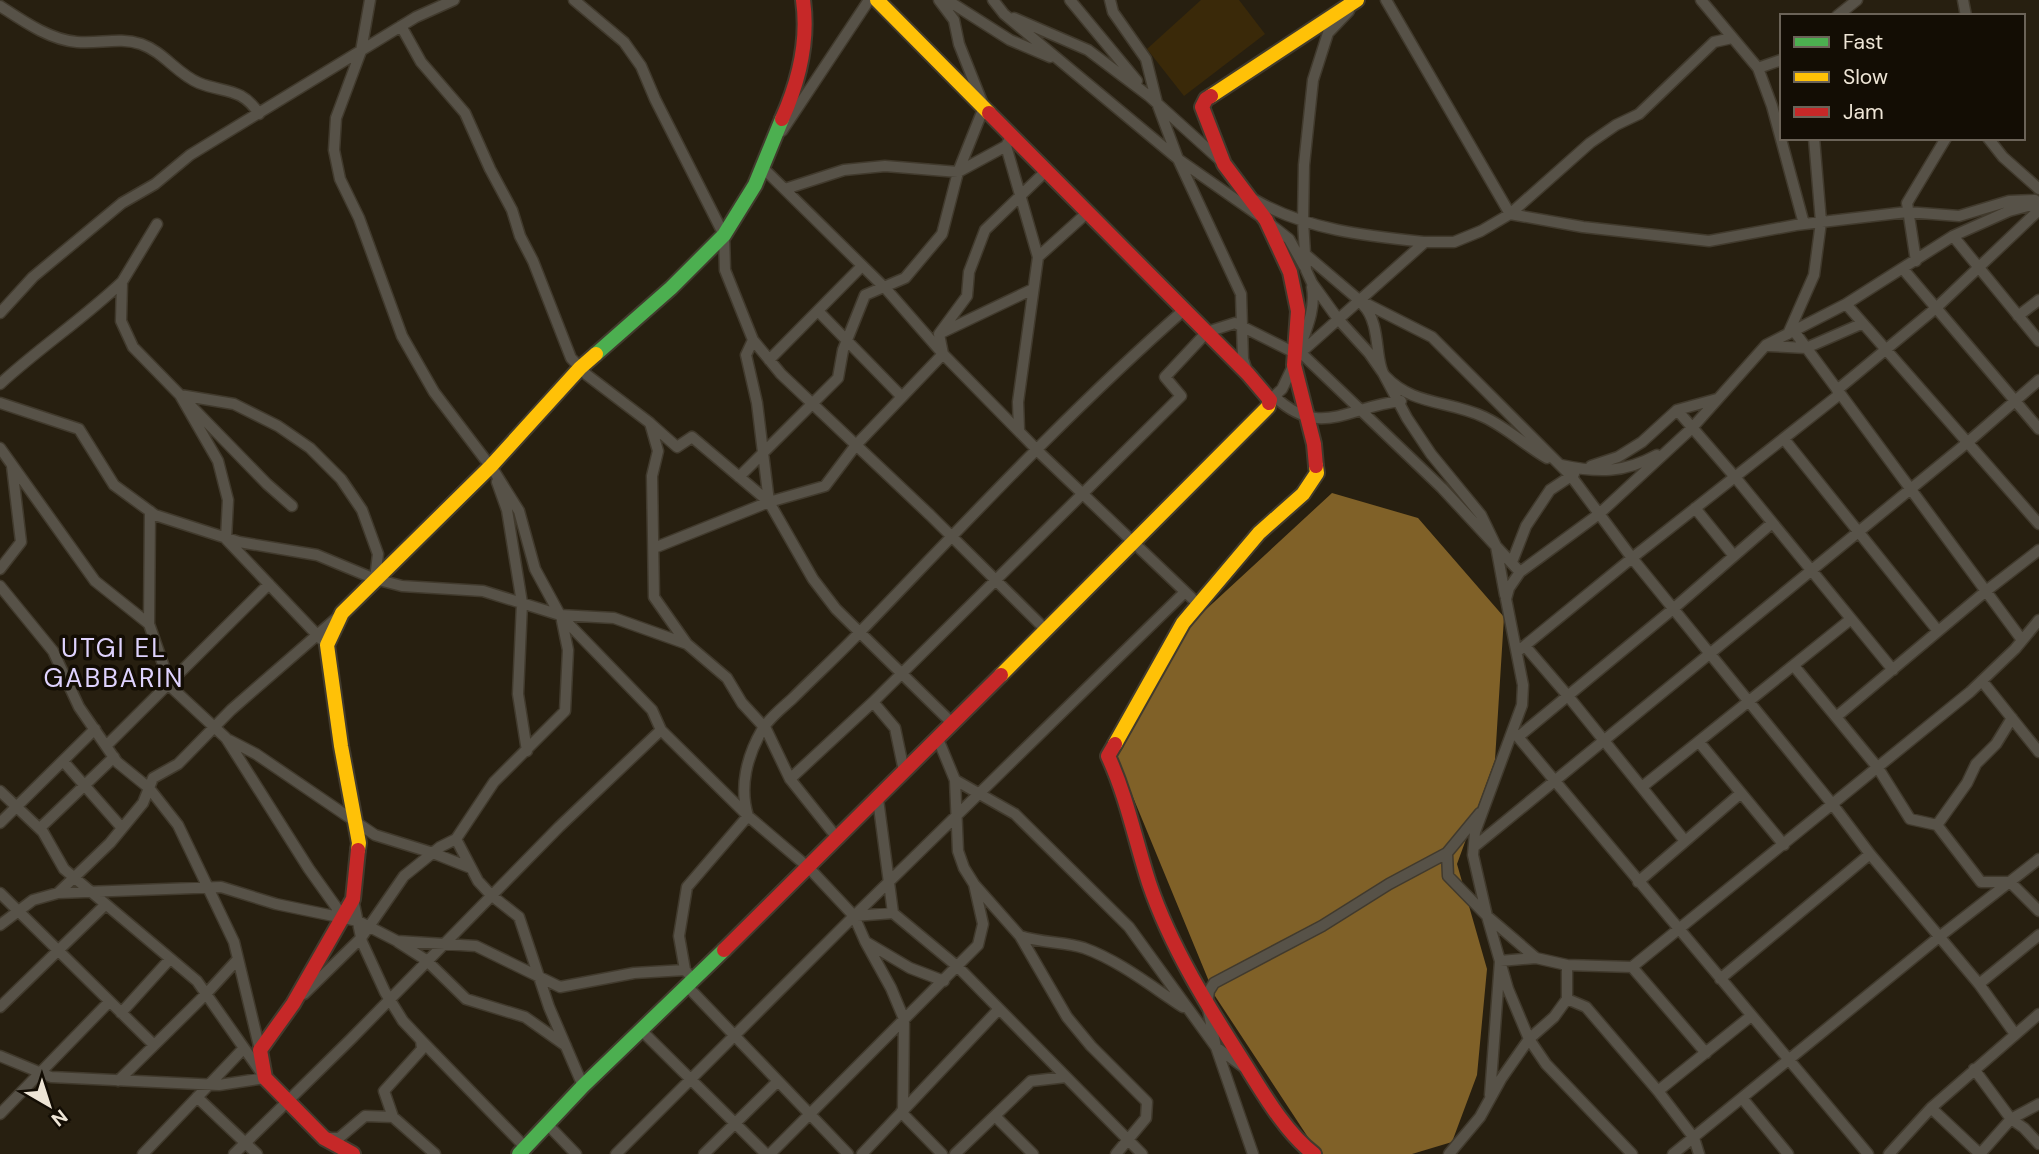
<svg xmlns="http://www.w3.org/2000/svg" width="2039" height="1154" font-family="'DM Sans',sans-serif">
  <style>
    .built { fill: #3a2909 }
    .water { fill: #806128 }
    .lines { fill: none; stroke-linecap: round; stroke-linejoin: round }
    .street-casing { stroke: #413a2d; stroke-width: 13 }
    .fast-casing { stroke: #413a2d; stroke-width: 18 }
    .slow-casing { stroke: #413a2d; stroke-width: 18 }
    .jam-casing { stroke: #413a2d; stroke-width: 18 }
    .street { stroke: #575248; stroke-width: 10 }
    .fast { stroke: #4caf50; stroke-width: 14 }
    .slow { stroke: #ffc107; stroke-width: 14 }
    .jam { stroke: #c62828; stroke-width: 14 }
    .labels { text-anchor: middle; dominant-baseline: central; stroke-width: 7; stroke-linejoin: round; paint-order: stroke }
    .quarter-label { font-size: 26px; letter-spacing: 2px; fill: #dfd3fe; stroke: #130d04 }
  </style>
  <rect width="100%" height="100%" fill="#271f10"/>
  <!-- built -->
  <path class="built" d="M1201,0h38l26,34 -81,62 -37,-47z"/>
  <!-- water -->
  <path class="water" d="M1332,493l86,25 86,99 -9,143 -38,104 30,105 -10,106 -25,67 -40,12h-93l-104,-158 -99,-240 71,-129z"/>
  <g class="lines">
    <defs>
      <path id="street" d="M370,0l-9,51 -25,67 -2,32 6,29 19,39 43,118 32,56 60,79 25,40 16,58 25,46 92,95 9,20 87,86 61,52 45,48 11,25 26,47 13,31 -1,91
        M574,0l50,42 17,24 14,33 69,136 1,35 28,70 28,34 149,141 116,115
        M947,0l63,40 40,17
        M993,0l11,14 174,145 80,56
        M1070,0l67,81
        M1110,0l3,12 33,47 11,44 21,56 63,135 2,65 4,12
        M1386,0l124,214 80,-71 26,-18 23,-11 75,-72 18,-4
        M1701,0l57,68 14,38 32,118
        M1963,0l3,16
        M0,6c23,15 50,34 77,36 23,2 42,-5 64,2 23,8 36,30 58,39 25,10 43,4 60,31
        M1349,11l-21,22 -15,47 -9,85 -1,56 3,49 6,13 26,36 31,34 14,20 24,45 24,36 50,61 15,31 9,49
        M1837,16l20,-16
        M1014,18l74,32 61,46 72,65
        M401,26l20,36 44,51 25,56 22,41 8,26 13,25 38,97 16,17 63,48 8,28 -6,25 2,121 33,47 40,34 15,25 24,26 24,50 48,60
        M1758,68l23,-8
        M782,131l87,-131
        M1988,138l15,19 36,32
        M1006,146l32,111
        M764,162l-3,4 126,124 56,64 99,101 156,149
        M785,189l59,-19 41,-4 73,6 48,-26 6,-11
        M1255,200c52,30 112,36 170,42
        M157,224l-35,58 -1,39 12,26 47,48 54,9 44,22 32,22 31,31 21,31 16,44 -3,25
        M1270,224l19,15 15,27
        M1953,236l86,105
        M1305,254l54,46 73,37 139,139 61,82 201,247 37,49 109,130 36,50
        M1916,261l-9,-58 39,-65
        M1903,269l136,160
        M1846,304l193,220
        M1363,305c19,19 11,58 22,71 28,30 63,24 99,41 22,10 42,29 63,41
        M818,311l84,86
        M0,313l33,-36 89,-74 33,-19 35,-29 226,-138 38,-17
        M2018,316l21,-16
        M1794,331l228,309
        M943,332l90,-43
        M1788,334l26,-59 7,-53 -7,-84
        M753,340l-7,15 11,48 12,99
        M1769,346l37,2 55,-24
        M1299,350c7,-20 17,-41 13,-63
        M1299,351l7,-3 119,-106h29l27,-11 29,-17 73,13 126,14 87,-16 111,-13 52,4 50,-15 26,-1
        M769,360l93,-94
        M0,384c39,-36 83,-65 122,-102
        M1837,390l99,-82 103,-98
        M180,395l38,66 10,39 -2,39 95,100
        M1274,396c46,44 75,10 127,5
        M1270,400l12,-11 12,-25
        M0,403l79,26 35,56 41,30 84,27 78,13 58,24 27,7 81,5 77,24 54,3 73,26
        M190,405l77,79 25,22
        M1677,410l58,67 158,193
        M651,424l26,23 15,-10 77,65 44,77 23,30 117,115
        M1019,430l-1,-28 20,-145 50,-45
        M1784,439l154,192
        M0,448l95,133 54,43 22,63 55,51 83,131 35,49
        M1561,465c37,8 63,8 96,-10
        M1591,466l27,-9 24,-15 35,-32 40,-11
        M739,477l99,-99 5,-28 22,-55 40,-17 37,-44 16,-62 26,-65 -25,-63 -5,-24 -15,-20
        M497,482l10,28 15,93 -4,91 9,57
        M1695,508l39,48
        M654,548l115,-46 56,-16 31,-41 87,-91 -4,-20 28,-38 2,-24 16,-42 62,-60
        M1512,562l14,-36 24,-36 24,-16
        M0,569l21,-27 -9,-76
        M0,586l53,65 26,56 38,55 32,26 29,37 56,117 26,108
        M561,616l7,34 -3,61 -71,71 -38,57 22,42 13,14 28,22 30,90 34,79
        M149,624l1,-113
        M1525,646l43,50 117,145
        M1517,652l115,-94 208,-164
        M1794,666l84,102 32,51 27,6
        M1982,681l57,71
        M1836,717l150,-126 53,-41
        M2012,718l-16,26 -20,20 -9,19 -30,42 44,57h29l29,29
        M1513,731l355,423
        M1518,737l155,-128 99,-86
        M938,739l17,41 60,34 114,113 87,120 26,19
        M229,740l27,14 119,81 58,18 38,15
        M1699,742l85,103
        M106,746l163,-162
        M63,761l59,67
        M904,771l-9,-43 -22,-26 308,-306 -16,-19 42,-45 28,-9 58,29 6,-1 143,137 78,84
        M790,779l83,-77
        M955,780l3,71 6,17 10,16 46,52 47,81 24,29 56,56 -1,16 -30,36
        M1642,787l209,-168
        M0,791l43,41 21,37 133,112 68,97 -46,7 -168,-8 -51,-21
        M878,799l15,114
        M0,823l95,-94
        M40,828l74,-71
        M1474,847l494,-405 71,-62
        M1447,853l1,23 39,40 49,42 31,7
        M1638,882l103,-89
        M0,893l154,152
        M58,893l52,-50 33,-40 10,-25 25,-14 53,-54 108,-94
        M353,899l9,43 23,50 18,29 18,19 1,9 -38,42 9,26 42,37
        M854,916l39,-3 65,54 184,187
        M0,925l33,-25 25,-7 163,-6 55,17 82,17 39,20 79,5 84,41 74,-14 51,-3
        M1020,936c21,7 45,6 64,12 36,13 68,39 99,59
        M398,942l28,18 40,39 59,18 41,29
        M866,942l44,26 34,13
        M1632,967l74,86
        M693,979l-8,-9 -6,-34 8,-49 61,-71c-9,-29 -1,-60 14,-86 7,-12 20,-22 30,-31 22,-22 46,-44 68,-67 106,-110 210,-222 325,-323
        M1720,979l150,-125
        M1979,984l60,-49
        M687,986l161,168
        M304,994l57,-56 43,-62 36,-29 16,-8
        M1567,999l19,8 72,84 36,47 5,16
        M0,1007l105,-102
        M121,1013l49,-54
        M641,1030l125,124
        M421,1040l104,107
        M1974,1069l37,50 13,9 15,16
        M118,1081l88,-87 32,-35
        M1658,1091l93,-75
        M1490,1095l10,-134 36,-3
        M197,1097l60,57
        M1742,1098l46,56
        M1931,1108l49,46
        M901,1112l41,42
        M0,1114l109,-112
        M995,1116l38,38
        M548,1125l28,29
        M328,1138h11l26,-22 28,1
        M143,1154l101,-106
        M234,1154l117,-115 208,-212 102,-97
        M616,1154l238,-238 331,-324
        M704,1154l74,-73
        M770,1154l208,-209 5,-21 -9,-40
        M862,1154l137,-145
        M955,1154l76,-73 35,-4
        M1253,1154l-37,-107 -9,-42 2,-14 5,-8 108,-57 67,-42 58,-31 33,-40
        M1449,1154l31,-37 21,-38 28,-40 -21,-50 -21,-73 -14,-61 2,-23 47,-127 1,-20 -17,-86 3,-11 11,-16 79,-58 93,-86 74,-83 80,-41 107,-68 56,-25 30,-8
        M1632,1154l-86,-90 -17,-25 25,-22 13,-18v-34l65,2 338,-275 45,-43 24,-29
        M1673,1154l266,-217 100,-78
        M1889,1154l42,-46 108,-94
        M1980,1154l31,-35 28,-15"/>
      <path id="fast" d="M596,354l75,-66 53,-53 31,-50 27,-66
        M519,1154l64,-68 141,-136"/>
      <path id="slow" d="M877,0l112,113
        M1211,96l146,-96
        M1001,675l267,-268 1,-4
        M1115,744l68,-121 76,-90 44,-39 14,-21 -1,-7
        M358,850l1,-7 -18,-97 -14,-101 15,-32 149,-147 89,-98 16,-14"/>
      <path id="jam" d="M1211,96l-5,3 -4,8 22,57 42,56 24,52 8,39 -4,54 20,79 2,22
        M989,113l259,261 22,26 -1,3
        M782,119c17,-38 27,-77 21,-119
        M1115,744l-7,12c19,41 27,84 41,127 22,65 60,125 97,183 18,29 41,68 68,88
        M724,950l277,-275
        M353,1154l-29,-16 -59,-60 -5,-28 33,-46 60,-105 5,-49"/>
    </defs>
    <!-- street casing -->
    <use href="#street" class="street-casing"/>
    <!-- fast casing -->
    <use href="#fast" class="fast-casing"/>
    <!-- slow casing -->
    <use href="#slow" class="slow-casing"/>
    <!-- jam casing -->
    <use href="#jam" class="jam-casing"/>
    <!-- street -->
    <use href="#street" class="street"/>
    <!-- fast -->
    <use href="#fast" class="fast"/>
    <!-- slow -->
    <use href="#slow" class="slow"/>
    <!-- jam -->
    <use href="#jam" class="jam"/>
  </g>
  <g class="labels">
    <!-- quarter labels -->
    <g class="quarter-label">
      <text x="114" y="648">UTGI EL<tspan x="114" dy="30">GABBARIN</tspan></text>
    </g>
  </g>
  <!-- legend -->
  <rect x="1780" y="14" width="245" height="126" fill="#130d04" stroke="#6b6358" stroke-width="2"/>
  <rect x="1794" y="37" width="35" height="10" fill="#4caf50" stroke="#6b6358" stroke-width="2"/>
  <text x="1843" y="49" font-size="21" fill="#eee5d6">Fast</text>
  <rect x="1794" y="72" width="35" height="10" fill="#ffc107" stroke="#6b6358" stroke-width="2"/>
  <text x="1843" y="84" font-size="21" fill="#eee5d6">Slow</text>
  <rect x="1794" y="107" width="35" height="10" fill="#c62828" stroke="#6b6358" stroke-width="2"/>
  <text x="1843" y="119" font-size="21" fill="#eee5d6">Jam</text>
  <!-- north arrow -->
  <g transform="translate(49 1105) rotate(141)" stroke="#130d04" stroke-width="5" paint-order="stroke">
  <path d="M0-5L12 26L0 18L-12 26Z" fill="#eee5d6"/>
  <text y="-10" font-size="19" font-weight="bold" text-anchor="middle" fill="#eee5d6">N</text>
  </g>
</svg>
